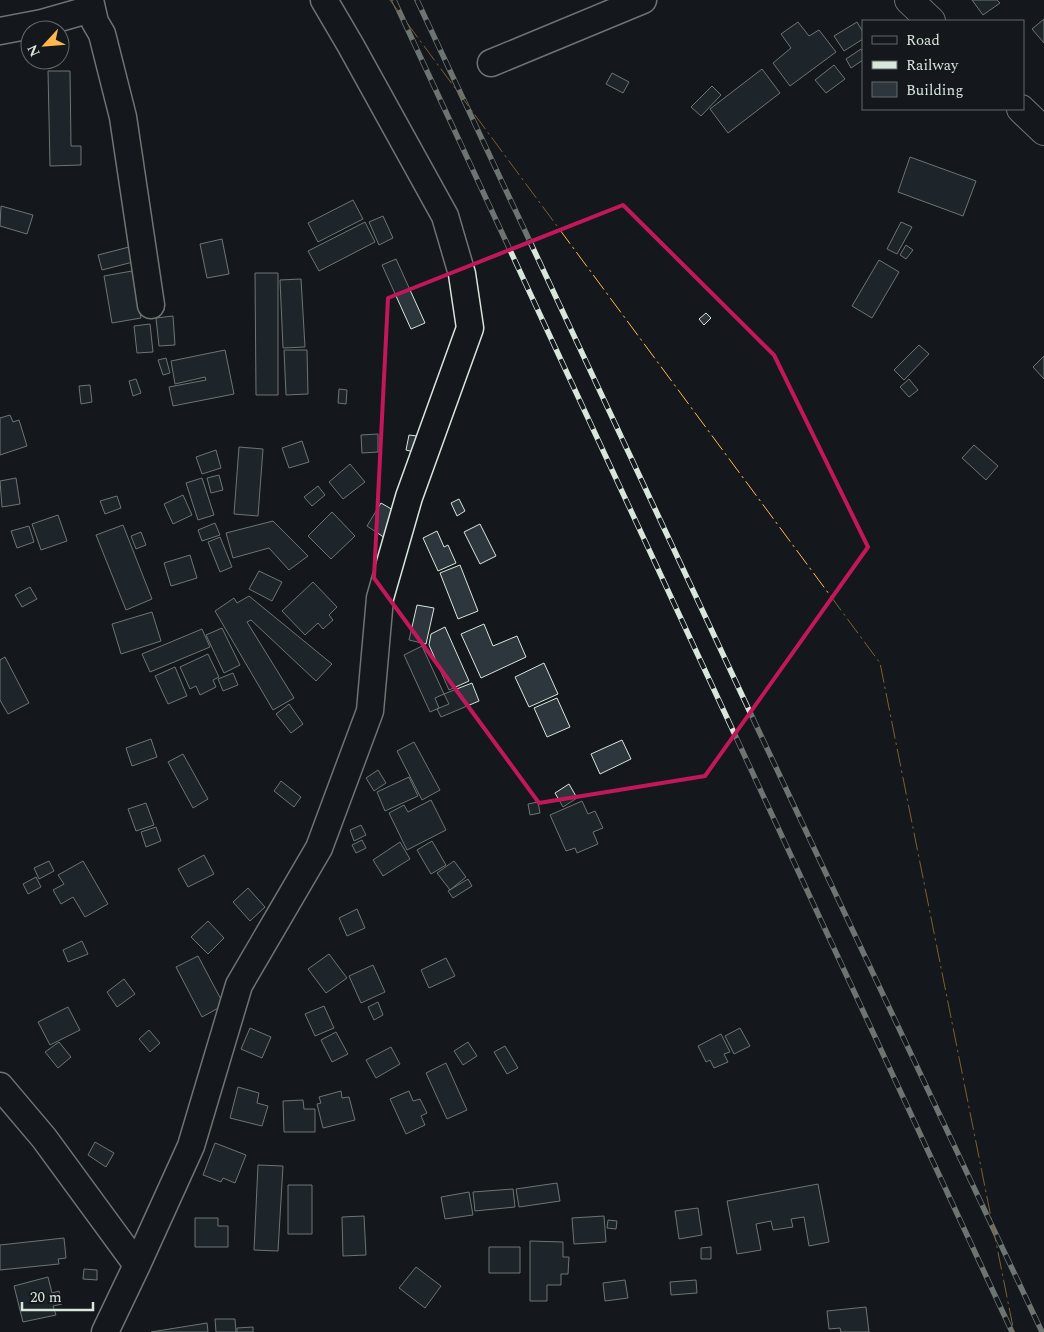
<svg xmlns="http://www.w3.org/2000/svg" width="1044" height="1332" font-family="Spectral,serif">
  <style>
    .building { fill: #2c363c; stroke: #d8e6dc }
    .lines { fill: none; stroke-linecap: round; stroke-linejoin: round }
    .minor-casing { stroke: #d8e6dc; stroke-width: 29 }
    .major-casing { stroke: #d8e6dc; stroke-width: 30 }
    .minor { stroke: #14181c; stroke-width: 26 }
    .major { stroke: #14181c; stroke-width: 28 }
    .rail-casing { stroke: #d8e6dc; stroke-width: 5.5 }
    .rail { stroke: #14181c; stroke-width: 4; stroke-dasharray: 11; stroke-linecap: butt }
    .power { stroke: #ffb74d; stroke-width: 1; stroke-dasharray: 18 4 2.5 4; stroke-linecap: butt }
    .marked { fill: none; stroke: #c2185b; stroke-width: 4; stroke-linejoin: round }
  </style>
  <rect width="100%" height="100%" fill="#14181c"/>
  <!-- building -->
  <path class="building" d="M972,0h25l3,3 -17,12z
    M1044,19v24l-12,-14z
    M798,22l11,14 10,-6 17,22 -46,34 -17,-23 18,-15 -10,-14z
    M857,22l6,10v7l-19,12 -10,-15z
    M861,49l2,4v7l-12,8 -5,-9z
    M834,65l11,14 -19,14 -11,-13z
    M762,69l18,24 -52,40 -18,-24z
    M48,71h22l1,75h10v19l-31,1z
    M612,73l17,9 -6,11 -17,-9z
    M712,86l9,9 -20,21 -10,-9z
    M910,157l66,24 -13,35 -65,-24z
    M353,200l10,19 -45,23 -10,-19z
    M1,206l32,9 -6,19 -27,-8z
    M383,216l10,22 -14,7 -10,-23z
    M365,222l10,20 -56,29 -11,-20z
    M901,222l11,5 -15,27 -10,-5z
    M222,239l7,35 -22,4 -7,-34z
    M906,245l7,5 -7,9 -6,-4z
    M129,247l4,15 -31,8 -4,-15z
    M396,259l29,64 -14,6 -29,-64z
    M879,260l20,12 -27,46 -20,-12z
    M132,271l9,47 -29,5 -8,-47z
    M255,273h23v122h-22z
    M301,279l4,68 -22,1 -3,-68z
    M706,313l5,5 -7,7 -5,-6z
    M173,316l2,29 -16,1 -3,-28z
    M150,324l3,28 -16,1 -3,-27z
    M919,345l10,9 -25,26 -10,-10z
    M225,350l9,44 -61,12 -4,-19 37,-7 -1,-3 -30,7 -4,-23z
    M284,350h23l1,44 -22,1z
    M1044,356v23l-11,-12z
    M166,358l4,15 -7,2 -5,-15z
    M136,379l5,14 -8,3 -4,-15z
    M909,379l9,11 -9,7 -9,-10z
    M90,385l2,17 -11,2 -2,-18z
    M339,389l8,1 -1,14 -8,-1z
    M10,415l3,7 6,-2 8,26 -27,9v-37z
    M378,434v18l-16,1 -1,-18z
    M409,435l8,1 -3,16 -8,-2z
    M302,441l7,21 -20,6 -7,-20z
    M974,445l24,21 -12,14 -24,-22z
    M239,447l24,2 -5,67 -24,-2z
    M216,450l5,18 -19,6 -6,-17z
    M350,464l15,18 -22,17 -14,-17z
    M219,475l4,15 -12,3 -4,-15z
    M16,478l4,26 -18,3 -2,-26z
    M202,478l12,37 -16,5 -12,-37z
    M318,486l7,9 -13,11 -8,-9z
    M183,495l9,20 -19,9 -9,-20z
    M117,496l4,12 -16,6 -5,-13z
    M459,499l6,12 -8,5 -6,-13z
    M381,503l19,11 -15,24 -18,-12z
    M332,512l23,24 -24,23 -23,-23z
    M58,515l9,26 -26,9 -9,-26z
    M273,521l35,35 -19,14 -20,-22 -36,10 -7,-25z
    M215,523l5,12 -18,6 -4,-11z
    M480,524l16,32 -16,8 -16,-32z
    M123,525l29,74 -26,11 -30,-75z
    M29,526l5,16 -17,6 -6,-17z
    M437,531l7,16 4,-2 8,18 -18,8 -15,-33z
    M141,532l5,13 -10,4 -5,-13z
    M220,537l12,30 -12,5 -12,-30z
    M190,555l7,23 -26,8 -7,-23z
    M460,565l18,46 -20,8 -18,-46z
    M259,571l23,11 -10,19 -23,-12z
    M313,582l24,25 -8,8 4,5 -10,9 -5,-6 -13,12 -23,-24z
    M30,587l7,12 -15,8 -7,-12z
    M249,596l83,68 -16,17 -65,-61 -4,2 47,76 -21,12 -58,-99 19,-13 3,5z
    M417,605l17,3 -8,36 -17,-4z
    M152,612l9,29 -40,13 -9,-30z
    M484,624l9,22 24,-10 9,21 -45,21 -20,-44z
    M445,627l24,54 -20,9 -20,-45 2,-11z
    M222,628l18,37 -16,8 -18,-38z
    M202,629l8,18 -60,25 -8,-18z
    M422,646l22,48 -9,4 4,10 -9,4 -26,-57z
    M208,654l11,23 -6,3 3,7 -16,8 -4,-9 -6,3 -10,-22z
    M5,657l24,46 -21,11 -8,-14v-40z
    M544,663l14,31 -29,13 -14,-30z
    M175,667l12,29 -19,8 -13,-28z
    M233,673l5,12 -15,6 -5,-12z
    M472,683l7,18 -38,16 -4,-8 12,-5 -5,-10z
    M557,698l13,29 -23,10 -13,-29z
    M289,704l14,20 -12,9 -15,-19z
    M151,739l6,18 -25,9 -6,-18z
    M622,740l9,19 -31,15 -9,-20z
    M414,742l26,48 -18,10 -25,-49z
    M183,754l25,45 -15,9 -25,-46z
    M378,770l8,13 -12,8 -8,-13z
    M409,777l9,19 -33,15 -8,-19z
    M281,781l20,16 -7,10 -20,-16z
    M569,784l8,14 -14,9 -8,-14z
    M431,800l15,30 -39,20 -18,-37 15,-8 4,7z
    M582,801l6,13 7,-3 8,17 -10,4 5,12 -21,9 -2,-5 -9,3 -16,-36z
    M538,802l2,11 -10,2 -2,-11z
    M146,803l8,22 -18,6 -8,-22z
    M361,825l5,10 -12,6 -4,-11z
    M156,827l5,14 -15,6 -5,-15z
    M362,840l4,8 -10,5 -4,-8z
    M432,841l14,24 -15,9 -14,-24z
    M400,842l10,17 -27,17 -10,-16z
    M204,855l10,19 -26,13 -10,-18z
    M49,861l5,10 -15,8 -5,-11z
    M83,861l25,43 -23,13 -12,-20 -12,7 -8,-14 11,-6 -6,-9z
    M454,861l12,16 -16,13 -13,-17z
    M36,877l5,10 -13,7 -5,-10z
    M468,879l4,7 -19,12 -5,-7z
    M248,888l17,19 -15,14 -17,-19z
    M357,909l8,19 -18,8 -8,-18z
    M208,921l16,17 -16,16 -17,-17z
    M82,941l6,13 -20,8 -5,-12z
    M329,954l18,24 -21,15 -18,-24z
    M198,956l26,49 -22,12 -26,-50z
    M446,958l9,18 -26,12 -8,-18z
    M373,965l12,27 -24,11 -12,-27z
    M124,979l11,15 -18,13 -10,-15z
    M378,1002l5,13 -9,5 -6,-13z
    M324,1006l10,22 -19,8 -10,-22z
    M68,1007l12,23 -30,15 -12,-23z
    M250,1028l21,9 -9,21 -21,-9z
    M740,1028l10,18 -16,8 -9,-18z
    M149,1030l11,13 -10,9 -11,-13z
    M336,1032l12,22 -16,8 -11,-22z
    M721,1034l9,18 -6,2 4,8 -14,6 -4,-8 -4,2 -8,-16z
    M59,1042l12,15 -13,11 -13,-16z
    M468,1042l9,14 -14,9 -9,-14z
    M505,1046l13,22 -11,6 -13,-22z
    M391,1047l9,17 -24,14 -10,-18z
    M446,1063l21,47 -20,9 -21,-46z
    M238,1087l21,6 -2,10 11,3 -6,20 -32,-8z
    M341,1091l1,7 7,-1 6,23 -32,8 -6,-24 4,-1 -2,-6z
    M409,1091l4,10 7,-2 7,14 -6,3 4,9 -19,9 -16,-35z
    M303,1100l1,9h11v23h-31l-1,-31z
    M95,1142l19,11 -8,14 -18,-12z
    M215,1143l31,12 -11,28 -12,-5 -2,4 -18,-7z
    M258,1165l25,1 -5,85 -24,-1z
    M557,1183l3,18 -41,6 -3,-18z
    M818,1184l11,58 -20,4 -5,-29 -13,2 2,8 -20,3 -2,-9 -15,3 5,26 -24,4 -10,-53z
    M288,1185h24v49h-24z
    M513,1189l2,18 -40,4 -2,-19z
    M469,1192l4,23 -28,4 -4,-22z
    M698,1208l4,27 -23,4 -4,-28z
    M364,1216l2,39 -23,1 -1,-39z
    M604,1216l2,26 -32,2 -2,-26z
    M195,1218h23v8h10v21h-33z
    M608,1220l9,1 -1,8 -9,-1z
    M64,1238l2,20 -8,1 1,5 -59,6v-25z
    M530,1241l33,1v15h6l-1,17h-7v11h-14v16h-17z
    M489,1247h31v26h-31z
    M711,1247v12h-10v-11z
    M416,1267l25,19 -16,22 -26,-20z
    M84,1269l13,1v10l-14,-1z
    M48,1277l4,16 7,-2 3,13 -9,2 3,9 -33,7 -9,-36z
    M625,1280l3,18 -23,3 -2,-18z
    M696,1280l1,13 -26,2 -1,-13z
    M866,1307l3,25h-28l-1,-4 -11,1 -2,-18z
    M215,1319h20l1,13h-20z
    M207,1323l1,9h-57z
    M253,1327v5h-16v-4z"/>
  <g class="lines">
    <defs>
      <path id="minor" d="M90,0l5,22 7,12 21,83 28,188
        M0,31l42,-8 49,-14
        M491,63l152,-63
        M0,1086l44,52 93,127
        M105,1332l32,-67 54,-119 48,-161 80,-137 51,-137 10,-113 29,-101 61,-169 -8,-54 -17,-58 -94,-170 -27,-46"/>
      <path id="major" d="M909,0l22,21
        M1021,109l23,22"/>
    </defs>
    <!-- minor casing -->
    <use href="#minor" class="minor-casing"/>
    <!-- major casing -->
    <use href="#major" class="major-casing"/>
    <!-- minor -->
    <use href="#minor" class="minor"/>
    <!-- major -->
    <use href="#major" class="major"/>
    <defs>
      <path id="rail" d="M394,0l618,1332
        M417,0l339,725 286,607"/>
    </defs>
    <!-- rail casing -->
    <use href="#rail" class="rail-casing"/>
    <!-- rail -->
    <use href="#rail" class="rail"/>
    <!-- power -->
    <path class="power" d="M390,0l490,663 134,669"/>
  </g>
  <!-- marked area -->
  <path d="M0 0H1044V1332H0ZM623,205l151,150 94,192 -163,229 -166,27 -165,-225 14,-280z" fill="#14181c" fill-opacity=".55" fill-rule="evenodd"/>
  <path class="marked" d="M623,205l151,150 94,192 -163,229 -166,27 -165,-225 14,-280z"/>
  <!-- legend -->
  <rect x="862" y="20" width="162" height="90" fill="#14181c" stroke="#626a69"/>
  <rect x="872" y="36" width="25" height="8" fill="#14181c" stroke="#626a69"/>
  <text x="906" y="45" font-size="15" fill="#d8e6dc">Road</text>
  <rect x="872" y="61" width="25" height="8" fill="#d8e6dc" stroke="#626a69"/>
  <text x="906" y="70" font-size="15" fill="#d8e6dc">Railway</text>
  <rect x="872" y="82" width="25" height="15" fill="#2c363c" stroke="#626a69"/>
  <text x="906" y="95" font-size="15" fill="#d8e6dc">Building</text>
  <!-- north arrow -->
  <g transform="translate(45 45) rotate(244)"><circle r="24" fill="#14181c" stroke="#626a69"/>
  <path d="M0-4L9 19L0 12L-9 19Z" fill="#ffb74d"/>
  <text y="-8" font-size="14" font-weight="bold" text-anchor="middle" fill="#d8e6dc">N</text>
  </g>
  <!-- scale -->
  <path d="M22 1302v8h71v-8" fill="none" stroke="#d8e6dc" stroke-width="2.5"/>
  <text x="30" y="1302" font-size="15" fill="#d8e6dc" stroke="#14181c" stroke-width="4" paint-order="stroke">20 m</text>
</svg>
